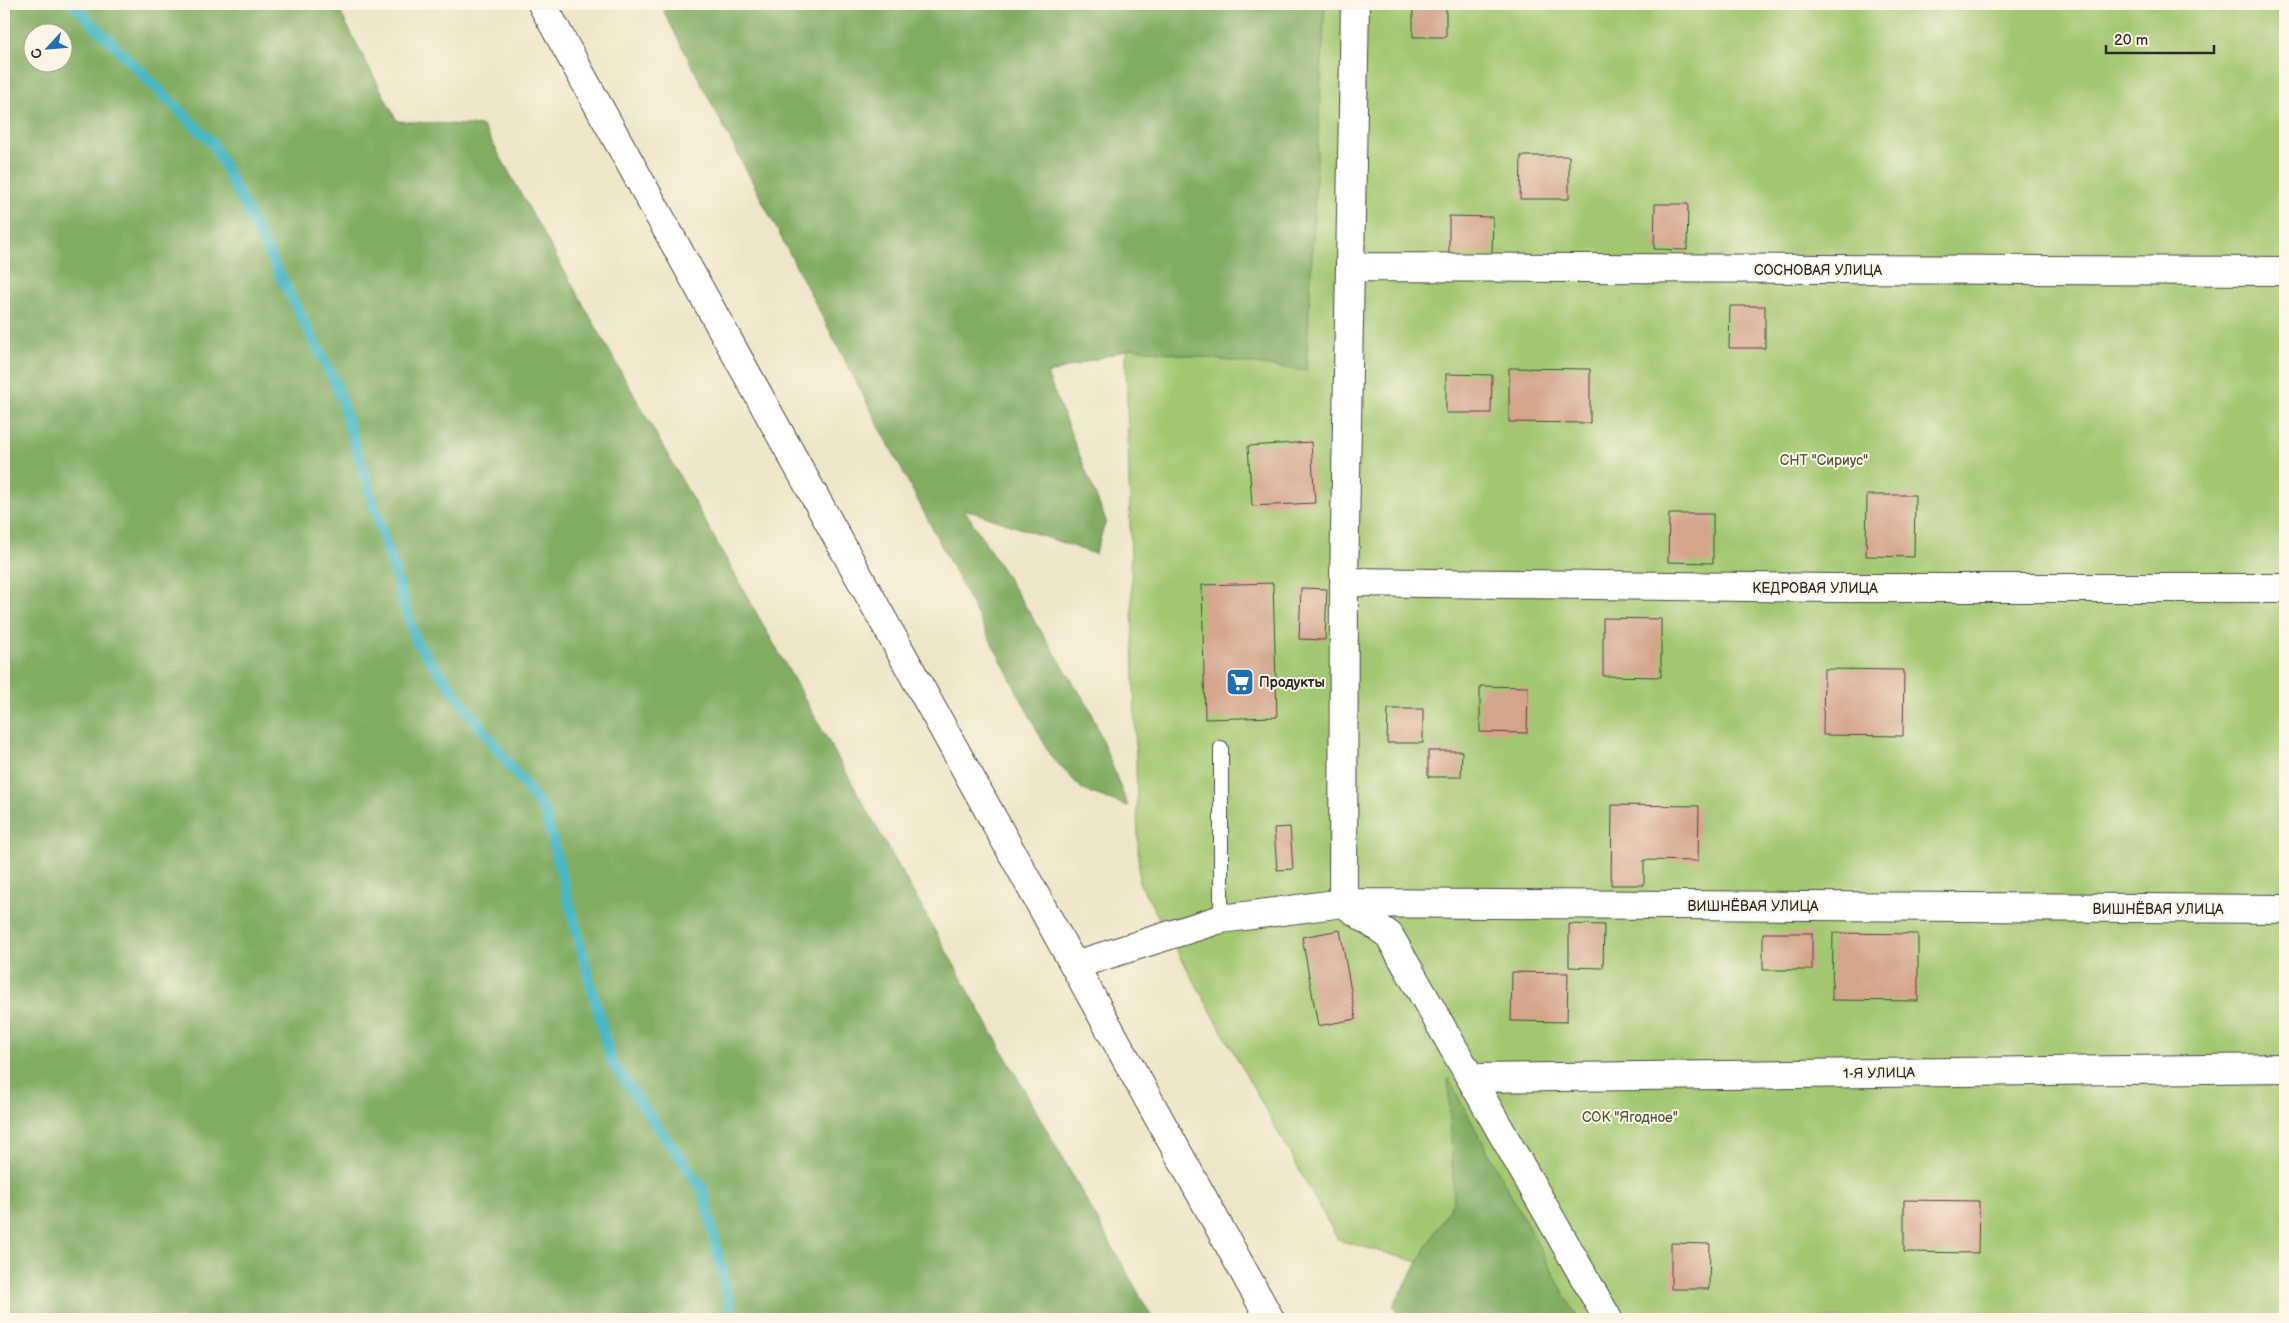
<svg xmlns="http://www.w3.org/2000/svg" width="2289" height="1323" font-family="'Balsamiq Sans',sans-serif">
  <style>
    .green { fill: #a2c770; stroke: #66794e }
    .forest { fill: #81ac62; stroke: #566c46; fill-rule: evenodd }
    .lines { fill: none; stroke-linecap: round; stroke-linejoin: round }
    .stream { stroke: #4ab8c3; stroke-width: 11 }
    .building { fill: #d4a48b }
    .service-casing { stroke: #484742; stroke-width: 16 }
    .minor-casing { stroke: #484742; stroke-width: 30 }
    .primary-casing { stroke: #484742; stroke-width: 30 }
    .service { stroke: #fff; stroke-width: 14 }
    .minor { stroke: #fff; stroke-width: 28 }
    .primary { stroke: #fff; stroke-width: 28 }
    .labels { text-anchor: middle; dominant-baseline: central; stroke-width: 4; stroke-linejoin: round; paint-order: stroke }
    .street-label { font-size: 14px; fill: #2b2b2b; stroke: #fcf5e5 }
    .park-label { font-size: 14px; fill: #4f5a40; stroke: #fcf5e5 }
    .poi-label { font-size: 14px; font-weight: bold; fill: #2b2b2b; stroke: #fcf5e5; text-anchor: start }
  </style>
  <rect width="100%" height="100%" fill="#fcf5e5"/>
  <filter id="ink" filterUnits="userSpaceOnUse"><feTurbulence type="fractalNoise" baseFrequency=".02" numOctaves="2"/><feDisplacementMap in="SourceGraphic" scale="10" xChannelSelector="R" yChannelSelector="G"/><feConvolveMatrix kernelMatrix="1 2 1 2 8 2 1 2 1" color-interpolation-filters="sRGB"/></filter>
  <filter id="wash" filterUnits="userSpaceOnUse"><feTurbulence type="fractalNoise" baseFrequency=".0096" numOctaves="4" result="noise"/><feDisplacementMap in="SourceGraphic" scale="20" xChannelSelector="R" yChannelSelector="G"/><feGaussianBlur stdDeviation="1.12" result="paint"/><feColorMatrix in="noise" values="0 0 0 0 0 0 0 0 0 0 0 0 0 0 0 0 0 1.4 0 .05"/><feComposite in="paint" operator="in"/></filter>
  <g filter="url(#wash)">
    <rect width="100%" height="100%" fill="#efe5c7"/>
    <!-- green -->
    <path class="green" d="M1117,4h1168v1315h-741l-16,-27 -190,-52 -199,-358z"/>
    <!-- forest -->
    <path class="forest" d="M4,4h332l61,117 86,5 670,1193h-1149zM32,32h30v30h-30z
      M668,4h657l-19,367 -174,-23 -85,26 59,147 -11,33 -131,-45 126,200 38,97 -45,-16 -33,-35 -386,-743z
      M1448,1078l130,241h-177l-8,-14 61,-105z"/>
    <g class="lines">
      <!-- stream -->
      <path class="stream" d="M73,4l140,140 124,242 79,255 129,171 67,251 91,126 30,130"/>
    </g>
    <g id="blocks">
      <!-- building -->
      <path class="building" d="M1413,4h33v33h-33z
        M1521,156h48v43h-49z
        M1655,204h33l-1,46 -33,-1z
        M1449,216l44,1 -1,37h-43z
        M1730,306h35v42h-36z
        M1509,368l81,1v54l-81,-1z
        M1446,374l46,1 -1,38h-45z
        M1311,442l4,61 -63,3 -4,-60z
        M1867,495h48l-1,62 -48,-1z
        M1669,514h44v49l-45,-1z
        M1273,583l4,134 -72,2 -3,-134z
        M1301,588l26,1 -2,51 -26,-1z
        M1603,618l58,1v58l-58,-1z
        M1824,669l80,1 -1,66 -80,-1z
        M1480,686l48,1 -1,46 -47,-1z
        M1388,709h35v34h-36z
        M1428,751h34l-1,26h-33z
        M1612,805l87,1 -1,55 -54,-1v25h-33z
        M1290,827l3,42 -16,1 -3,-42z
        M1569,924l35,1 -1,43 -34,-1z
        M1340,930l16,89 -38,7 -16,-89z
        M1763,933h49v37h-49z
        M1833,933l85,1v67l-86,-1z
        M1512,972l56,1 -1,49 -56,-1z
        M1904,1200l75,1 -1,52 -74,-1z
        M1671,1243l39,1 -1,45h-38z"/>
    </g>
  </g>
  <g filter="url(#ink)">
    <use href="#blocks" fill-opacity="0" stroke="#484742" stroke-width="1"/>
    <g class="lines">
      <defs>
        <path id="service" d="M1221,919v-171"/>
        <path id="minor" d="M1355,4l-11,578 -1,321 46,32 219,384
          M1350,267l935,4
          M1344,582l493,6h448
          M1075,965l146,-46 122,-16 942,6
          M1472,1078l813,-10"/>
        <path id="primary" d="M542,4l728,1315"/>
      </defs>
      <!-- service casing -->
      <use href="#service" class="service-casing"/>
      <!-- minor casing -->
      <use href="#minor" class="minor-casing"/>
      <!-- primary casing -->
      <use href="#primary" class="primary-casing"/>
      <!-- service -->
      <use href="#service" class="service"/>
      <!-- minor -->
      <use href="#minor" class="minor"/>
      <!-- primary -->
      <use href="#primary" class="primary"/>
    </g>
  </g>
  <!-- icons -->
  <defs>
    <symbol id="supermarket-square" viewBox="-11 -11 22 22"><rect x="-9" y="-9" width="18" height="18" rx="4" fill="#1f6fb2" stroke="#fcf5e5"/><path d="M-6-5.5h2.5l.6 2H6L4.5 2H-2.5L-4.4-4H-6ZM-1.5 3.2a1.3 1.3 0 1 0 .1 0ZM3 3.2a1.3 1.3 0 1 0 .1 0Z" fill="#fff"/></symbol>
  </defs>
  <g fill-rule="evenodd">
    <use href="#supermarket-square" x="1224" y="666" width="32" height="32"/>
  </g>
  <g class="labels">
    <!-- street labels -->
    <g class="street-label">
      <text x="1818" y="270">СОСНОВАЯ УЛИЦА</text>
      <text x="1815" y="588">КЕДРОВАЯ УЛИЦА</text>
      <text x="1753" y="906">ВИШНЁВАЯ УЛИЦА</text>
      <text x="2158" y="909">ВИШНЁВАЯ УЛИЦА</text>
      <text transform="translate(1879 1073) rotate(-1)">1-Я УЛИЦА</text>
    </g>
    <!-- park labels -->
    <g class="park-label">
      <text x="1824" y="460">СНТ "Сириус"</text>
      <text x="1630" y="1117">СОК "Ягодное"</text>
    </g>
    <!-- poi labels -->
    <g class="poi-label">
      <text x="1259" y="682">Продукты</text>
    </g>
  </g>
  <!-- margin -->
  <rect width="2289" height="1323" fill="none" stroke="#fcf5e5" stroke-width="20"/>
  <!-- north arrow -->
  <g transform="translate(48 48) rotate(244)"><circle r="24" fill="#fcf5e5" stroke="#a8a49b"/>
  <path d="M0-4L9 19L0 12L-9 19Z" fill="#1f6fb2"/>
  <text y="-8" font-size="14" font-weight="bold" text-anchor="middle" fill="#2b2b2b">С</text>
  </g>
  <!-- scale -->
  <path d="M2106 45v8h108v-8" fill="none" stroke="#2b2b2b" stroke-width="2.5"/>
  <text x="2114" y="45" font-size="15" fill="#2b2b2b" stroke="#fcf5e5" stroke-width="4" paint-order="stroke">20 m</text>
</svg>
